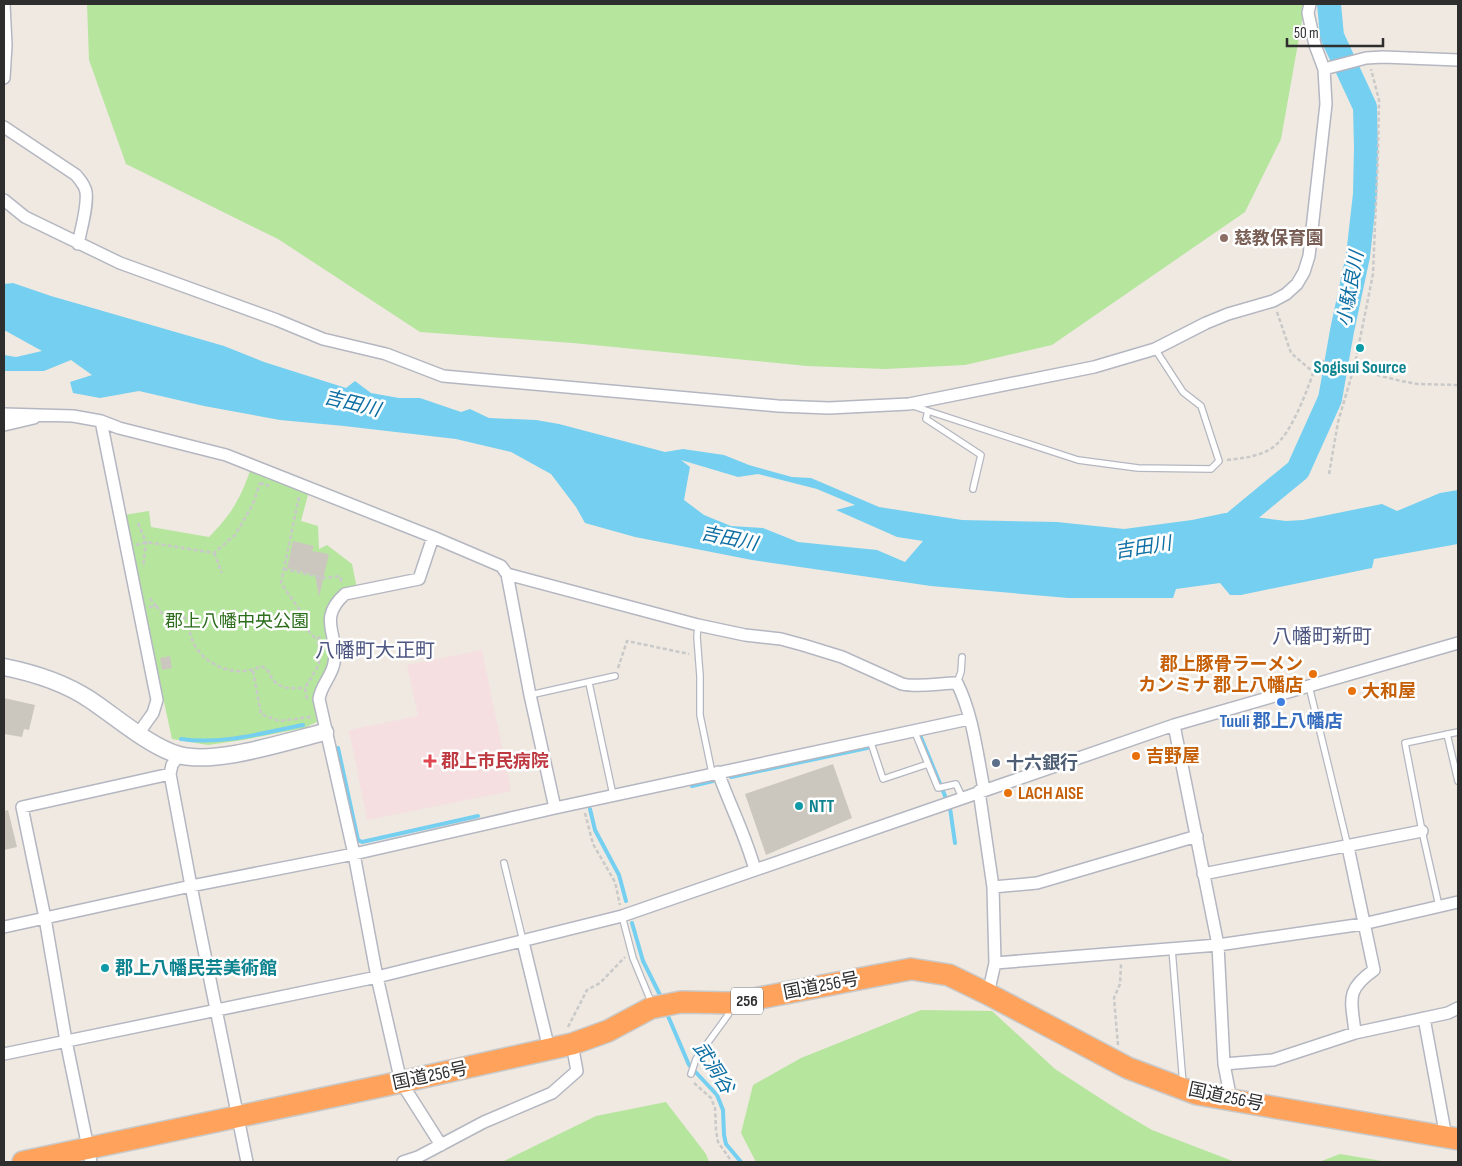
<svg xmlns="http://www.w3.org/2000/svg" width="1462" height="1166" font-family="'Sofia Sans Condensed','Noto Sans JP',sans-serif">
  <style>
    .medical { fill: #f5dfe0 }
    .green { fill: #b6e59e }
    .water { fill: #75cff0; fill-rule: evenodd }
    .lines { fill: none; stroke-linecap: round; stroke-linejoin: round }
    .stream { stroke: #75cff0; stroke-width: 4 }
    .river { stroke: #75cff0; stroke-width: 24 }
    .building { fill: #cbc7bf }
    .lane-casing { stroke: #b4b7c1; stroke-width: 8 }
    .street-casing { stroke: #b4b7c1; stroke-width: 14 }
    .secondary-casing { stroke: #b4b7c1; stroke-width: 19 }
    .highway-casing { stroke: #c9c9c9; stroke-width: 24 }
    .path { stroke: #c9c9c9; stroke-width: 2.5; stroke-dasharray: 4 2.5; stroke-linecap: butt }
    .lane { stroke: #fff; stroke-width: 5.5 }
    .street { stroke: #fff; stroke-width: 11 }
    .secondary { stroke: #fff; stroke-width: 16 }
    .highway { stroke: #ffa35c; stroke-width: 21 }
    .education-dot { fill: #8d6e63; stroke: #fff; stroke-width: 2 }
    .culture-dot { fill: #0f9aa8; stroke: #fff; stroke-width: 2 }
    .food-dot { fill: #e8710a; stroke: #fff; stroke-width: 2 }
    .shop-dot { fill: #3f7fe0; stroke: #fff; stroke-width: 2 }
    .health-dot { fill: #e0444e; stroke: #fff; stroke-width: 2 }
    .service-dot { fill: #5c6f8a; stroke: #fff; stroke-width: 2 }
    .labels { text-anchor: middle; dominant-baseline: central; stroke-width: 5; stroke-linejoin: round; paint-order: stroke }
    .shield { fill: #fff; stroke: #6d6d6d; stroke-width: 1 }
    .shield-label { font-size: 16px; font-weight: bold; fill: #2e2e2e }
    .education-label { font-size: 18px; font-weight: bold; fill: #785e54; stroke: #fff; text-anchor: start }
    .culture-label { font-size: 18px; font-weight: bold; fill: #0d838f; stroke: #fff; text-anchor: start }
    .park-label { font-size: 18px; fill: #2c6e1b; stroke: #fff }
    .food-label { font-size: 18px; font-weight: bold; fill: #c56008; stroke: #fff; text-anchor: start }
    .shop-label { font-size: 18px; font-weight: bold; fill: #366cbe; stroke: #fff }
    .health-label { font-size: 18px; font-weight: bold; fill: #be3a42; stroke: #fff; text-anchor: start }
    .service-label { font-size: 18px; font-weight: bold; fill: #4e5e75; stroke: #fff; text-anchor: start }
    .street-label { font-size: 18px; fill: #2e2e2e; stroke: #fff }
    .water-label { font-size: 19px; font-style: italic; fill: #0d6fa3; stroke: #fff }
    .quarter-label { font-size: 20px; fill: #4d5680; stroke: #fff }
  </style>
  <rect width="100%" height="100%" fill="#efe9e1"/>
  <!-- medical -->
  <path class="medical" d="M482,650l29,141 -144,29 -18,-90 69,-14 -11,-51z"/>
  <!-- green -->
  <path class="green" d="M87,4h1218l-24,135 -36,73 -193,133 -87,20 -80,4 -78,-3 -234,-23 -153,-11 -142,-93 -152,-75 -37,-104z
    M251,468l58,23 -8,30 17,5 1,23 8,-4 25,19 5,25 -32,34 5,31 -4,14 -10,20 -2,10 3,24 -13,6 -61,12 -35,5 -36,-6 -48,-224 25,-4 2,16 58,10c22,-22 32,-39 42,-69z
    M921,1010l71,1 63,58 68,44 29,17 83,32h-479l-15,-29 12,-48 48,-27z
    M666,1102l40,52 3,8h-207l94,-46z
    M1340,1154l48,8h-69z"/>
  <!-- water -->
  <path class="water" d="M13,283l38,13 173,50 40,16 82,26 9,-7 16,12 28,5h21l41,14 9,-3 19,9 47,2 23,4 106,28 18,-3 41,6 25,10 43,12 19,1 68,29 83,13 95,2 67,7 68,-9 33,-7 61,8 17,-1 79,-16 15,7 43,-18 18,-3v54l-84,15 -2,9 -131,27h-11l-10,-12 -44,6 -3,9h-105l-137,-12 -179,-26 -117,-23 -50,-14 -9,-16 -25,-33 -40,-22 -55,-13 -112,-13 -64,-6 -76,-14 -65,-15 -39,7 -27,-5 -3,-11 22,-7 -21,-15 -27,11h-40v-16l12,2 26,-6 -38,-21v-46zM681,460l57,17 20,-3 59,15 38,16 -19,5 61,27 26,4 -18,21 -28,-12 -79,-8 -35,-14 -32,-2 -27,-11 -20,-15 6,-33z"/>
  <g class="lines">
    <!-- stream -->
    <path class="stream" d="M920,735l30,73 5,35
      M181,739c41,6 81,-6 122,-14
      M338,748l20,92 4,2 116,-26
      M731,777l136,-29
      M692,786l21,-5
      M590,809l5,21 24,45 7,26
      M632,923l11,38 17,34
      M668,1016l21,49 28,30 6,15 1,25 2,9 15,18"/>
    <!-- river -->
    <path class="river" d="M1219,535l79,-65 32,-71 12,-68 16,-75 7,-62 1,-47 -1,-40 -33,-71 -3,-32"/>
  </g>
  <!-- building -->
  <path class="building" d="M293,541l21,5 -2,5 17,3 -10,43 -4,-22 -28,-7z
    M170,656l2,12 -10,2 -2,-12z
    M4,698l31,7 -6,25 -5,-1 -2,8 -18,-3z
    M833,764l19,54 -86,37 -21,-61z
    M8,810l9,37 -13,3v-39z"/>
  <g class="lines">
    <defs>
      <path id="lane" d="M913,406l165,54 60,8 73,1 8,-8 -18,-55 -18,-14 -28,-43
        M928,411l-2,8 55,36 -8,34
        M698,625l-1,12 3,39v39l12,58
        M589,683l24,112
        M957,683l4,-11 1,-15
        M1309,686l39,161
        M530,695l85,-19
        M914,730l24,58 18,-4 6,13
        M1447,734l11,47
        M870,740l13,39 45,-15
        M504,863l19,78
        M1439,906l-17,-75 -17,-88 53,-11
        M622,916l11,42 19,46
        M1172,949l11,135
        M691,1074l5,-15 32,-44 3,-7"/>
      <path id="street" d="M1324,69l42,-11 17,-1 75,3
        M4,78l2,-33 -2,-41
        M4,127l72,48c4,5 9,10 10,17 2,14 -5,37 -8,52
        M4,200l21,17 95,46 157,57 46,19 63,15 57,22 335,30 51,2 80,-4 185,-37 61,-18 51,-26 22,-9 45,-13 13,-7 11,-10 7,-12 5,-16 17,-152 -2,-35 -9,-24 -7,-32 2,-9
        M4,414l69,2 28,5 18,7 107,27 207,82 68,29 6,8 191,51 47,10 36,4 22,6 39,12 60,27c18,4 37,-1 55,-1 16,32 20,71 27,106
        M101,421l56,279 -4,13 -15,21
        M4,425l30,-7
        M433,537l-14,42 -74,15c-29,26 -5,40 -11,69 -2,13 -13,22 -15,36l35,155 23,123 24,105 40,63
        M507,574l23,121 25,113
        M1174,725l44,220 6,119 7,36
        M179,755l-7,10 -2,9 21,112 56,276
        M718,772c12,34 28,64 37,98
        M979,791l14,96 2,76 -7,31
        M1348,847l26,123c-30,21 -22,31 -19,63
        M1203,874l219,-43
        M993,887l44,-4 160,-47
        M4,927l187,-41 163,-32 201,-46 414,-89
        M523,942l26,107
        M995,963l223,-18 145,-21 95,-22
        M1424,1018l22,119
        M4,1054l373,-77 245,-61 552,-191 284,-82
        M1224,1064l49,-4 82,-27 93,-20 10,-5
        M91,1162l-25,-121 -21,-123 -23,-111 148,-33
        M403,1162l15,-5 66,-35 68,-29 25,-22 -5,-27"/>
      <path id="secondary" d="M4,667c30,6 59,15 85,32 26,17 61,48 90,56 38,10 108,-14 146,-23"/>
      <path id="highway" d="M23,1162l378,-80 171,-38 36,-13 43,-23 30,-6 52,1 178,-34 38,6 39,19 140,74 69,26 261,45"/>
    </defs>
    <!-- lane casing -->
    <use href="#lane" class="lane-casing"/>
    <!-- street casing -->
    <use href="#street" class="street-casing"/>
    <!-- secondary casing -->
    <use href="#secondary" class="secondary-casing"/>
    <!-- highway casing -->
    <use href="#highway" class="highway-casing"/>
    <!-- path -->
    <path class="path" d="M1277,312l14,41 22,19
      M1227,460c16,-2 31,-3 45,-12 21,-14 37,-64 46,-88l83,21 17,3 40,1
      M1329,474l9,-52 17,-58 18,-90 5,-122 1,-52 -8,-31
      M260,483l9,3
      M299,497l-18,86 18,26 5,17 12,13 5,-2
      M138,523l8,19 -3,25
      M136,545l10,-3 68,11 21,-18 18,-31 7,-21
      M214,553l8,20
      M284,569l40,9 16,-2 2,8
      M156,606l9,11 13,-2 12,5c0,5 -1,11 1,16 7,28 46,44 70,30 9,4 8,9 13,15 9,9 20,7 31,7
      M149,607l7,-1 -7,-9
      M618,668l9,-27 62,13
      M253,671l8,43 18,7 32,-4
      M307,699l-2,-11 13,-22 4,-14 -6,-13
      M585,813l8,31 22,38 5,23
      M568,1027l19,-37 13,-7 25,-26
      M1118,1045l-4,-47 6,-14 1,-20
      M694,1083l17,15 4,10 1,22 2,12 14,20"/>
    <!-- lane -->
    <use href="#lane" class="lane"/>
    <!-- street -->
    <use href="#street" class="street"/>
    <!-- secondary -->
    <use href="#secondary" class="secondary"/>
    <!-- highway -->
    <use href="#highway" class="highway"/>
  </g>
  <!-- markers -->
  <circle class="education-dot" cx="1224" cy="238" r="5"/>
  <g class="culture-dot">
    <circle cx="1360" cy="348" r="5"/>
    <circle cx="799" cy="806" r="5"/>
    <circle cx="105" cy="968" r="5"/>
  </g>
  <g class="food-dot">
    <circle cx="1313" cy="674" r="5"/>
    <circle cx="1352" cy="691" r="5"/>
    <circle cx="1136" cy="756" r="5"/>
    <circle cx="1008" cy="793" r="5"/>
  </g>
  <circle class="shop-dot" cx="1281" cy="702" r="5"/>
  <path class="health-dot" d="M427.5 753.5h5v5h5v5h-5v5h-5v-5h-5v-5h5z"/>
  <circle class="service-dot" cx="996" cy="763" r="5"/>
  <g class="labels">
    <!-- shield labels -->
    <rect class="shield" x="731" y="987.5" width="32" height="27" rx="4"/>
    <g class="shield-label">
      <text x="747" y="1001">256</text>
    </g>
    <!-- education labels -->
    <g class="education-label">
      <text x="1234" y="238">慈教保育園</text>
    </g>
    <!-- culture labels -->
    <g class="culture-label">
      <text x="1360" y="367" text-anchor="middle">Sogisui Source</text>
      <text x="809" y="806">NTT</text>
      <text x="115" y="968">郡上八幡民芸美術館</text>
    </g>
    <!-- park labels -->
    <g class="park-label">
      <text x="237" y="621">郡上八幡中央公園</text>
    </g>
    <!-- food labels -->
    <g class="food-label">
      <text x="1303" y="664" text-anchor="end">郡上豚骨ラーメン<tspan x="1303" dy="21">カンミナ 郡上八幡店</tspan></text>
      <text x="1362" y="691">大和屋</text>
      <text x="1146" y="756">吉野屋</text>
      <text x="1018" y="793">LACH AISE</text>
    </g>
    <!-- shop labels -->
    <g class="shop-label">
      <text x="1281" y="721">Tuuli 郡上八幡店</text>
    </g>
    <!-- health labels -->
    <g class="health-label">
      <text x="441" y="761">郡上市民病院</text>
    </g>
    <!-- service labels -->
    <g class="service-label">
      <text x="1006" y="763">十六銀行</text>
    </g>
    <!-- street labels -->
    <g class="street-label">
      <text transform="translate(821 986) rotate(-11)">国道256号</text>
      <text transform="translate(430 1076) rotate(-12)">国道256号</text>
      <text transform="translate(1226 1097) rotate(12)">国道256号</text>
    </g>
    <!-- water labels -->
    <g class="water-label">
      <text transform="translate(1351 289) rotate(-80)">小駄良川</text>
      <text transform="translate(352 404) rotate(14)">吉田川</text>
      <text transform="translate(729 539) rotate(12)">吉田川</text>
      <text transform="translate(1143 548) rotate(-9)">吉田川</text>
      <text transform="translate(713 1068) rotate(57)">武洞谷</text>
    </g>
    <!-- quarter labels -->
    <g class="quarter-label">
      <text x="1322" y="637">八幡町新町</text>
      <text x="375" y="651">八幡町大正町</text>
    </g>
  </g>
  <!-- border -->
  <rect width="1462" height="1166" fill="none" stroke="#2e2e2e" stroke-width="10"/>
  <!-- scale -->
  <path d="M1287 38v8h96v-8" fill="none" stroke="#2e2e2e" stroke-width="2.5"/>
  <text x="1294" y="38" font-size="15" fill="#2e2e2e" stroke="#ffffff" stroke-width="4" paint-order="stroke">50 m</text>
</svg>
